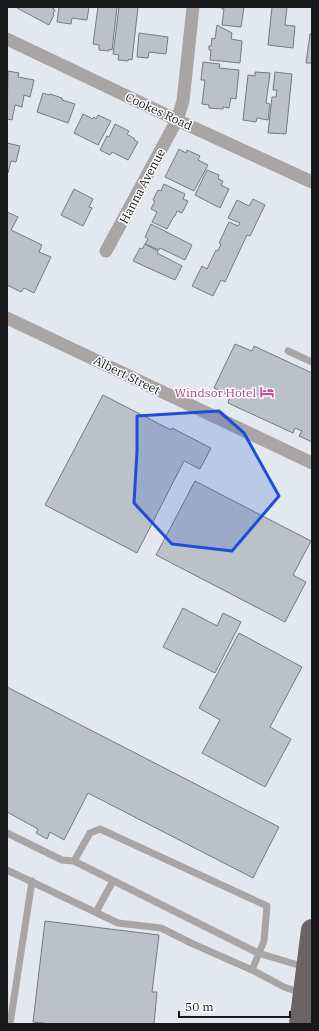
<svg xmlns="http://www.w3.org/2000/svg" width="319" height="1031" font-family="'IBM Plex Serif',serif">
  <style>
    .building { fill: #bcc1c7; stroke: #767b80 }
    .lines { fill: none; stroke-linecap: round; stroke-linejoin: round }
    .service { stroke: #a9a5a5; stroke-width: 7 }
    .minor { stroke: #a9a5a5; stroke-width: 13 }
    .trunk { stroke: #6b6464; stroke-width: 22 }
    .marked { fill: #1d4ed8; fill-opacity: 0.2; stroke: #1d4ed8; stroke-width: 3; stroke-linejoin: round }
    .labels { text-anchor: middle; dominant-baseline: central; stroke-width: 3; stroke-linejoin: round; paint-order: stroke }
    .street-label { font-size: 12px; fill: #16181a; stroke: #fff }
    .hotel-label { font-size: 12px; fill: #b23c85; stroke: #fff; text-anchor: end }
  </style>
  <rect width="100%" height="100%" fill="#e3e8ee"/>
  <!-- building -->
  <path class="building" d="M18,7h36l-1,2 2,1 -2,4 1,1 -5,10 -32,-17z
    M59,7h30l-2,13 -15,-2 -1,6 -14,-2z
    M98,7h19l-5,43 -3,-1v2l-10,-1v-5l-6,-1z
    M119,7h19l-6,53 -3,-1 -1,2 -10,-1 1,-5 -6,-1z
    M222,7h22l-3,20 -19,-2 2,-16h-2z
    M272,7h15l-2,18 10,1 -2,22 -25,-3z
    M217,25l15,8 -1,6 11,2 -2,22 -30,-3 1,-10h-2v-4h2l1,-8 3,1z
    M139,33l29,4 -2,17 -17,-2 -1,6 -11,-1z
    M310,34h2v29h-6z
    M203,62l17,2 -1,4 20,2 -3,29 -5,-1 -2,10 -6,-1v2l-14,-1v-3l-7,-1 3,-24h-4z
    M8,71l11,2 -1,4 16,3 -4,17 -6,-2 -2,12 -7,-2 -3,15 -5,-1z
    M255,72l15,1 -4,30 4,1 -2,16 -11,-2 -1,4 -13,-2 5,-45 7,1z
    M275,72l17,2 -6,60 -18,-1 4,-36h4l1,-7h-4z
    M43,93l6,2 1,-1 12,4v2l13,4 -7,19 -31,-11z
    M83,114l10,5 1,-2 2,2 2,-4 13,6 -13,24 -24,-12z
    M115,124l14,7 -2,3 8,5 -1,1 4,2 -10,18 -16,-8 -2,3 -10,-5 7,-14 2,1z
    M7,143l13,3 -4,16 -5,-1 -3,12h-1z
    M179,149l7,4 1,-3 13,6 -2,4 10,5 -14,26 -29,-14z
    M207,170l12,5 -1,4 5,2 -2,4 8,4 -9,19 -25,-13z
    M164,184l21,10 -2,5 5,2 -6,12 -5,-2 -2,5h-1l-7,13 -15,-7 5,-10 -6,-3 4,-8 -2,-1 5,-10 3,1z
    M74,189l19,10 -4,8 3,1 -9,18 -22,-11z
    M253,199l12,6 -15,31 -3,-1 -22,47 -4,-2 -8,16 -21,-10 10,-20 5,3 9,-19 2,1 3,-7 -2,-1 10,-21 9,4 2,-3 -12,-5 9,-18 12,6z
    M7,212l11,5 -7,13 31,15 -3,7 12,5 -17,36 -10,-5 -3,4 -14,-7z
    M151,224l41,21 -7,15 -25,-12 -1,2 -14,-6 3,-5 -3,-2z
    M145,244l13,7 -1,2 25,13 -7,14 -42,-19 7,-13 2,1z
    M235,344l17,7 2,-5 58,27v69l-13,-6 3,-5 -7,-3 -2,5 -65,-30 2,-7 -16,-8z
    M103,395l68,35 1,-2 39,20 -11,21 -16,-8 -47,92 -92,-48z
    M195,481l116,60 -18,34 13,7 -21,40 -129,-67z
    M183,608l34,18 6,-13 18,9 -26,51 -52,-26z
    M239,633l63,34 -32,60 21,12 -26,48 -63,-34 18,-33 -21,-12z
    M7,687l272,140 -26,51 -165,-85 -24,47 -14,-8 -3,7 -11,-6 2,-4 -31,-17z
    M45,921l114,14 -7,57h5l-3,32h-104l-17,-2z"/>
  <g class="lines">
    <!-- service -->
    <path class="service" d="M288,351l24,11
      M7,833l55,27 12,1 16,-28 10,-4 167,77 -3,35 -12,29 32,17 18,6
      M74,861l184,92 47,14
      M7,870l111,53 43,5 30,15 61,27
      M96,912l17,-31
      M10,1024l22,-143"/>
    <!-- minor -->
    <path class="minor" d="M7,39l170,81 135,62
      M106,251l71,-131 6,-19 10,-94
      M7,318l305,145"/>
    <!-- trunk -->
    <path class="trunk" d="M300,1024l12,-94"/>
  </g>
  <!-- marked area -->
  <path class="marked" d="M219,411l25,22 35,63 -47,55 -60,-7 -38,-41 3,-52v-35z"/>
  <!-- icons -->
  <defs>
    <symbol id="hotel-bare" viewBox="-9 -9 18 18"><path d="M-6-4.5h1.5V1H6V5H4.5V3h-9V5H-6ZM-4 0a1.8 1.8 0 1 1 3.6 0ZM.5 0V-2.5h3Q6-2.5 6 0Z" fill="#d1479c" stroke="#fff" stroke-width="2.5" paint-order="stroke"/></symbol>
  </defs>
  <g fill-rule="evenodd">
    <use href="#hotel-bare" x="257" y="382" width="20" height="20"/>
  </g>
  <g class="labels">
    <!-- street labels -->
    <g class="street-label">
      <text transform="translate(159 111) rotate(25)">Cookes Road</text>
      <text transform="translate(142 186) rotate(-62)">Hanna Avenue</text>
      <text transform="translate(127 375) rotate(26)">Albert Street</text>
    </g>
    <!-- hotel labels -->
    <g class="hotel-label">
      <text x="256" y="392">Windsor Hotel</text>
    </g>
  </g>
  <!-- border -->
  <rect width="319" height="1031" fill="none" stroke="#16181a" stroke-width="16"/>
  <!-- scale -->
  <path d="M179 1011v6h111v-6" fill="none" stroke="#16181a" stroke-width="2"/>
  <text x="185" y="1011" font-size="12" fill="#16181a" stroke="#ffffff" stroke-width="3" paint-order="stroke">50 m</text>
</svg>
